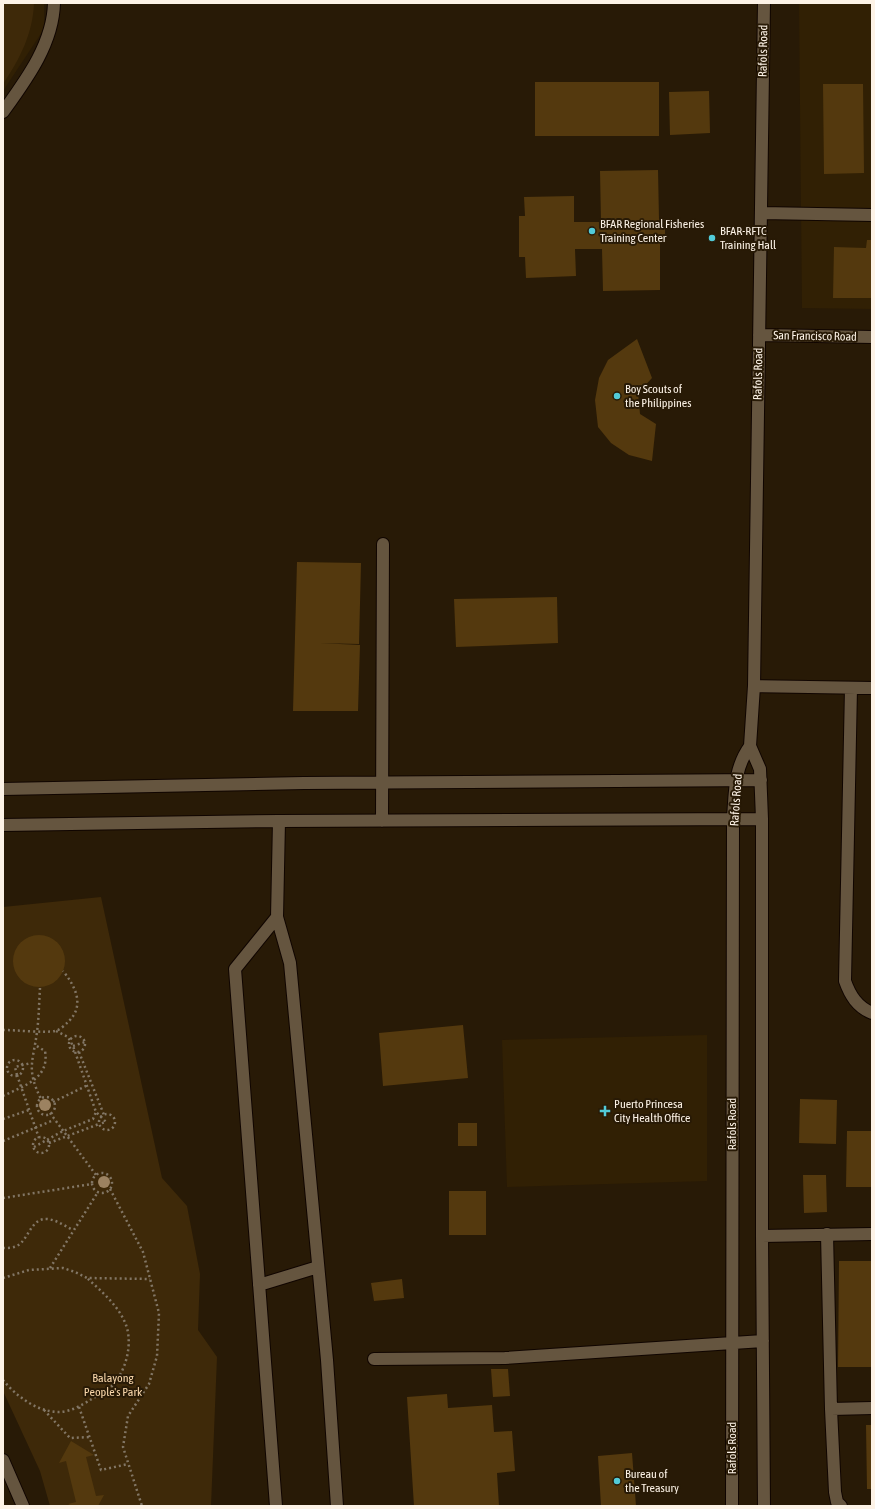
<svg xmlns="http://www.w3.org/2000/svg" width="875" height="1509" font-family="'Asap Condensed',sans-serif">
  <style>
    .built { fill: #312004 }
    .green { fill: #3e2909 }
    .building { fill: #54390e }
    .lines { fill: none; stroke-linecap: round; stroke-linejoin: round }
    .minor-casing { stroke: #100500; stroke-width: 14 }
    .path { stroke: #827665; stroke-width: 2.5; stroke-dasharray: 2 3; stroke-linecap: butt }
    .minor { stroke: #65553f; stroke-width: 12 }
    .path-bridge { stroke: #827665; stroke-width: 2.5; stroke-dasharray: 2 3; stroke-linecap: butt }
    .tree { fill: #9c8261 }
    .poi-dot { fill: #52cbd8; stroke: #281a06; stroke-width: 1.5 }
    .labels { text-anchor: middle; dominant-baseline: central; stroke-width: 4; stroke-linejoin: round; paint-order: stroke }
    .street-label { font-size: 12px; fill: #fdf3e7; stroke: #281a06 }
    .poi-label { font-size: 12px; fill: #fdf3e7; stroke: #281a06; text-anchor: start }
    .park-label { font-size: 12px; fill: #fad8ac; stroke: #281a06 }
  </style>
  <rect width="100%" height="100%" fill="#281a06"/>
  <!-- built -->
  <path class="built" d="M3,3h41v26l-41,62z
    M799,3h73v306l-70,-1z
    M707,1035v146l-200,6 -5,-147z"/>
  <!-- green -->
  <path class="green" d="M3,3h31c-1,30 -14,56 -31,81z
    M101,897l61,281 25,28 13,68 -2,56 19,27 -6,149h-161l-10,-35 -37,-80v-484z"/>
  <!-- building -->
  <path class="building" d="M535,82h124v54h-124z
    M823,84h40l1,89 -40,1z
    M709,91l1,42 -40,2 -1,-43z
    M658,170l1,49h6v22h-5v49l-57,1 -1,-42h-27l1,27 -50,2 -1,-21h-6v-41h6l-1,-19 50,-1v26h27l-1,-51z
    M867,240h5v58h-39l1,-51 32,1z
    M637,339l15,39 -14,15 2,21 16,10 -4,37 -23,-6 -18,-12 -13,-16 -3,-27 4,-22 9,-18z
    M297,562l64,1 -2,81 -40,-1 41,2 -2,66h-65z
    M557,597l1,46 -102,4 -2,-48z
    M13 961a26 26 0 1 1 52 0a26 26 0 1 1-52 0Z
    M463,1025l5,53 -85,8 -4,-53z
    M800,1099l37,1 -1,44 -37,-1z
    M458,1123h19v23h-19z
    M847,1131h25v56h-26z
    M803,1175h23l1,37 -23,1z
    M449,1191h37v44h-37z
    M839,1261h33v106h-34z
    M402,1279l2,19 -30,3 -3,-18z
    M491,1369h17l2,27 -17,1z
    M447,1394l1,14 44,-3 2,27 18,-1 3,40 -18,2 2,33h-85l-7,-109z
    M866,1425h6v64h-5z
    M71,1441l23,14 -8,2 10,39 8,-1 -6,11h-26l-4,-2 8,-2 -10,-41 -7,2z
    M632,1453l4,53h-35l-3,-50z"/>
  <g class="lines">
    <defs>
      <path id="minor" d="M764,3l-10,683 -4,60 10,23 2,50v417l2,270
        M3,112c23,-32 50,-68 51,-109
        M761,213l111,2
        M759,335l113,2
        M754,686l118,2
        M851,688l-6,293c5,14 12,26 27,32
        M3,789l301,-6 457,-3
        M279,821l-2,96 13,46 37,397 10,146
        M382,821l1,-277
        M3,825l276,-4 483,-2
        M827,1234l4,175 41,-1
        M762,1236l110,-2
        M259,1285l59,-18
        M374,1359l131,-1 258,-17
        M831,1409l4,83 2,10 4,4
        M3,1460l20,46
        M276,1506l-41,-537 42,-52
        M732,1506l1,-688c2,-26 1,-50 17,-72"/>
    </defs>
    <!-- minor casing -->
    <use href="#minor" class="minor-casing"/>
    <!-- path -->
    <path class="path" d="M40,988c-1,14 -1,29 -3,44 -4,30 -11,37 4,67
      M3,1030c12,0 42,3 52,1 5,-1 10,-6 13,-9 17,-16 8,-35 -5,-51
      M56,1031l12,6 5,9 23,66 10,10 -7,2
      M73,1046l12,-4
      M79,1052l25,63
      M17,1075l-2,-8 16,-4
      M3,1096c20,-10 47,-17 42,-45l-10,-6
      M37 1106a9 9 0 1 1 18 0a9 9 0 1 1-18 0Z
      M53,1102l35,-17
      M50,1113l46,62
      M3,1119l26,-9
      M3,1141l51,-21
      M34,1147l29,-16 30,-12 3,-7
      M92 1183a10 10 0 1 1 20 0a10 10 0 1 1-20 0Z
      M110,1189l33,63 16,61 -2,43 -8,28 -21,32 -5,31 19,59
      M3,1198l89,-14
      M3,1248c6,0 13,0 18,-5 8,-8 12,-25 26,-24 10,1 18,7 26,11
      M50,1268l48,-76
      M3,1278l26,-8 34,-2 12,4 12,6 63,1
      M3,1380c13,16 34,32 56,32 11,0 23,-7 31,-12 7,-4 16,-8 21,-13 15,-15 22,-43 15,-62 -7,-19 -25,-34 -39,-47
      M79,1407l22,63 27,-6
      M44,1410l26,28 20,-1"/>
    <!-- minor -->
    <use href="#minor" class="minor"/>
    <!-- path-bridge -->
    <path class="path-bridge" d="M69 1044a8 8 0 1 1 16 0a8 8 0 1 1-16 0Z
      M7 1068a8 8 0 1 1 16 0a8 8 0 1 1-16 0Z
      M17,1075l22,63
      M99 1122a8 8 0 1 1 16 0a8 8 0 1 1-16 0Z
      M33 1145a8 8 0 1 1 16 0a8 8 0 1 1-16 0Z
      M49,1143l50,-19"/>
  </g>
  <!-- trees -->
  <g class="tree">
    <circle cx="45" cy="1105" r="6"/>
    <circle cx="104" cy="1182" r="6"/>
  </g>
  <!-- markers -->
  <g class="poi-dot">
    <circle cx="592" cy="231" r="4"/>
    <circle cx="712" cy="238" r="4"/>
    <circle cx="617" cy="396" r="4"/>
    <path d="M603 1105h4v4h4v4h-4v4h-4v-4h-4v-4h4z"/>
    <circle cx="617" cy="1481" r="4"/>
  </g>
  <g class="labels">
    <!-- street labels -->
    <g class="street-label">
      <text transform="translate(763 51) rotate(-89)">Rafols Road</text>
      <text transform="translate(815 336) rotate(1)">San Francisco Road</text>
      <text transform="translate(758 374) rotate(-89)">Rafols Road</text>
      <text transform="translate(736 800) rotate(-86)">Rafols Road</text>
      <text transform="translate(732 1124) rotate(-90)">Rafols Road</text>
      <text transform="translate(732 1448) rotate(-90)">Rafols Road</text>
    </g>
    <!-- poi labels -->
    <g class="poi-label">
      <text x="600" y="224">BFAR Regional Fisheries<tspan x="600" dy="14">Training Center</tspan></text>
      <text x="720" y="231">BFAR-RFTC<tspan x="720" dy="14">Training Hall</tspan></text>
      <text x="625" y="389">Boy Scouts of<tspan x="625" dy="14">the Philippines</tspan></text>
      <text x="614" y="1104">Puerto Princesa<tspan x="614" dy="14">City Health Office</tspan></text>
      <text x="625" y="1474">Bureau of<tspan x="625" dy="14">the Treasury</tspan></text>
    </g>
    <!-- park labels -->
    <g class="park-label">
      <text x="113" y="1378">Balayong<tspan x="113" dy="14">People's Park</tspan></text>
    </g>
  </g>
  <!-- border -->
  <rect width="875" height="1509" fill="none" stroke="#fdf3e7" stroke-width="8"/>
</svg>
